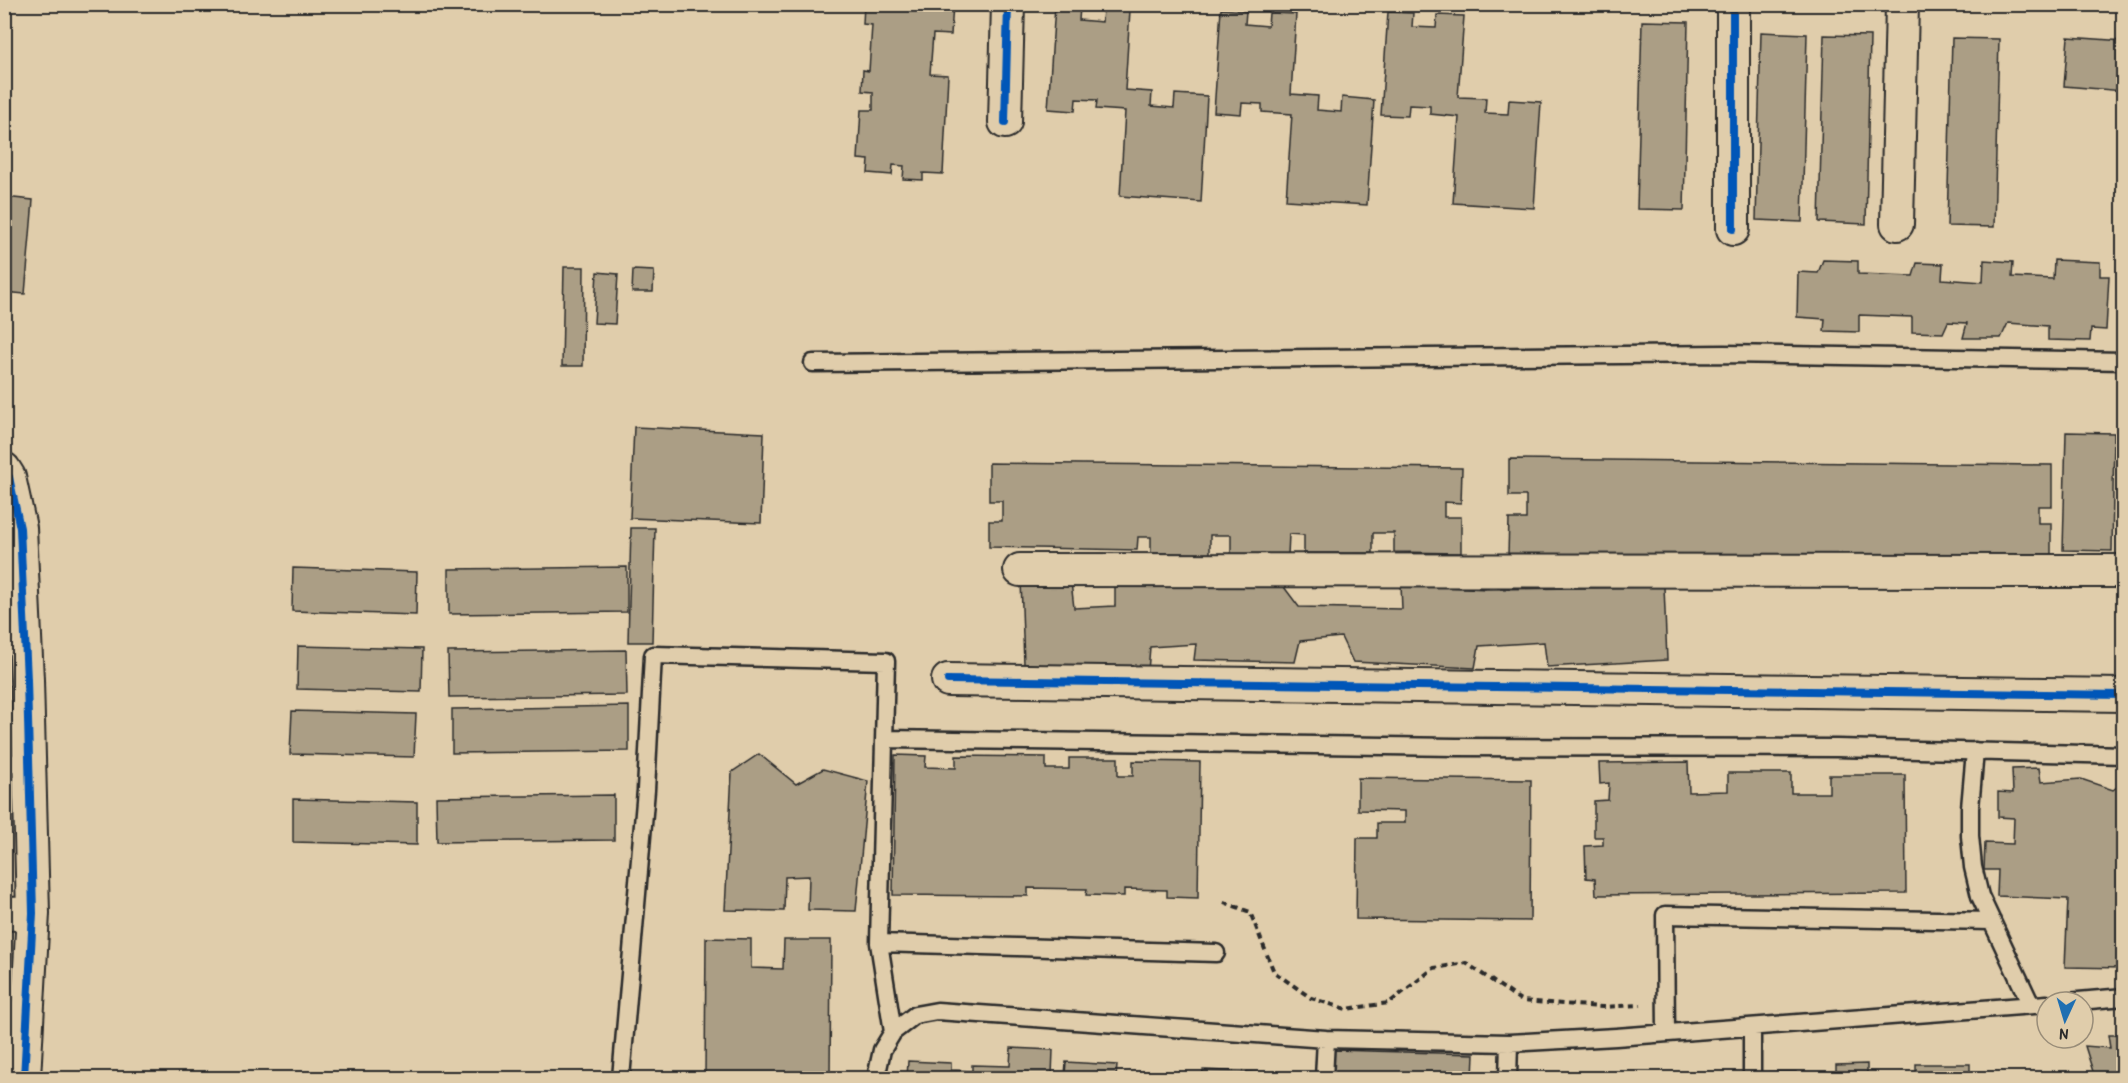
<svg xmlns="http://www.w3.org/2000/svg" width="2128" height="1083" font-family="'Patrick Hand',sans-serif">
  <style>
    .building { fill: #ab9e85; stroke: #2b2b2b; stroke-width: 1.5 }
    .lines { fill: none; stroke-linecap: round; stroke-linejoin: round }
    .service-casing { stroke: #2b2b2b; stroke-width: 21 }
    .minor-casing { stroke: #2b2b2b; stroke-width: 36 }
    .path { stroke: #2b2b2b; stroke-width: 4; stroke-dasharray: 6 4.5; stroke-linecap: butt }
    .service { stroke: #e0cdab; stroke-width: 16 }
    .minor { stroke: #e0cdab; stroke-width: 32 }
    .cycleway-casing { stroke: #e0cdab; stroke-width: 11 }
    .cycleway { stroke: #0057b8; stroke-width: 8 }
  </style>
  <rect width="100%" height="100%" fill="#e0cdab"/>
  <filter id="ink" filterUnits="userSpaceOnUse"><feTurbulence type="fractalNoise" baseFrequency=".0167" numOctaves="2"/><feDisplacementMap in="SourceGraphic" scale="12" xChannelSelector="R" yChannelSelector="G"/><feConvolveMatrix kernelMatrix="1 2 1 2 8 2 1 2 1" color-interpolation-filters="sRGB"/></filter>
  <g filter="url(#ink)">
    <!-- building -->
    <path class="building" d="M864,4h89l-2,31 -18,-1 -3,40 18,1 -5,99 -20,-1v7l-20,-1 1,-13 -11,-1 -1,10 -24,-2 1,-13 -11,-1 3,-49h12v-18l-11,-1 1,-21 6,1 3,-46 -9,-1z
      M1055,6l25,1 -1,13 23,2 1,-13 27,1 -5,80 27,2 -1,14 23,2 1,-14 32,2 -6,106 -81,-6 5,-85 -29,-2 1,-9 -21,-1 -1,12 -27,-2z
      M1221,9l25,2 -1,13 23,2 1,-13 27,1 -5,80 27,2 -1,14 24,2 1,-15 32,3 -7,105 -81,-5 6,-86 -30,-2v-8l-20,-1 -1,11 -27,-2z
      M1388,12l25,1 -1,14 24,1 1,-13 27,1 -6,81 28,1 -1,15 23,1 1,-14 32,2 -7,106 -81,-5 6,-86 -29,-3v-8l-21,-1 -1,11 -27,-1z
      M1642,21l46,1 -4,188 -47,-1z
      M1761,32l46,2 -5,188 -46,-2z
      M1824,35l46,1 -4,188 -47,-2z
      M2068,37l56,4v50l-60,-5z
      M1952,38l47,1 -5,188 -47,-1z
      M4,197l29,3 -8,94 -21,-2z
      M1823,260l35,1v13l55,2 4,-13 26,1 -1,15 41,3 1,-22 29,2 -1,15 41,2 1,-19 46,2v14h9l-3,54 -15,-1 -1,12 -42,-1v-14l-40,-3 -7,15h-38l4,-15 -19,-1 -5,11 -31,-1v-15l-53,-2v17l-35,-1 1,-12 -28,-2 1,-45 20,1z
      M564,267h20l-1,99h-21z
      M633,270l21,1 -1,21h-21z
      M597,272l21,2 -3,50 -21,-1z
      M634,427l130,6 -3,90 -131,-5z
      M2066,432l48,1 -2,118 -49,-1z
      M1509,459l543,6v41h-14v17h13v38l-543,-6 1,-36h17v-23h-17z
      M989,463l473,5 -1,35 -17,-1v15h17v36l-67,-1v-19h-21v20h-69v-18l-15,-1 -1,21 -57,-1v-19h-21v19l-59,-1v-16h-13l-1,13 -148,-3v-26h13v-20h-13z
      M631,528h24l-3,114h-24z
      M627,567v45l-178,2v-45z
      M293,568l124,4 -1,43 -124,-4z
      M1021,580l50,2 3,26 41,-2v-20l169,1 15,20 103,2 -1,-24 86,4 177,-2 3,73 -120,7 -3,-25 -65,4 -4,22 -122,-6 -12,-25 -41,4 -5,21 -101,-2 2,-16 -46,3 -2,24 -124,-7z
      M298,646l124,3 -1,43 -124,-3z
      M626,650l1,45 -178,2 -1,-45z
      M629,706v45l-177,2v-44z
      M292,711l124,3 -2,43 -124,-3z
      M759,754l37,30 27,-15 45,12 -12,130 -48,-1 1,-34 -24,1 -1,34 -59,-1 7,-138z
      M895,755l31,1 -1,11 31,1v-12l90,1v12h23v-11h49v18h15v-15l67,1 -2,136 -31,-1v-7l-43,-1v7l-38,-1 1,-6 -59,-1v8l-135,-1z
      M1688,762l1,30 39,-1v-18h63v20h38v-18h76l1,118 -310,2 -1,-16 -9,-1 -1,-32 18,-1v-8h-9v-36l14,-1 1,-17 -9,1 -1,-21z
      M2039,768l2,14 40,-3 32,11 11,-8v186l-59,-1 3,-68 -71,-3 1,-26h-14l1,-27 28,1 1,-26 -16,-1v-25l15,1 -1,-24z
      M1358,778l173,2 -1,141 -174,-2 1,-81h20v-15h28v-12l-47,-1z
      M614,795v45l-177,2 -1,-45z
      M293,799l124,3v43l-124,-3z
      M706,938l45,1v29l32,1 1,-29h47l-1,138h-125z
      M2108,1035h16v43h-29l-10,-32 25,2z
      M1011,1048l42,2 -1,25h13l1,-13 51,3 -1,13h-209l1,-17 43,2v7l21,1v-6l38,1z
      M1334,1050l140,4 -1,24h-140z
      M1867,1064v14h-31v-13z
      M1916,1064h54v14h-54z
      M1203,1070l65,3 -1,5h-65z
      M1769,1072h27v6h-27z
      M1131,1074l40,2 -1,2h-39z"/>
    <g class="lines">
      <defs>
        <path id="service" d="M813,363l911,-9 400,7
          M884,739l572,8 381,1 287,7
          M1975,751l-5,57v28l3,31 7,29 51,109
          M4,763h25
          M879,943l337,10
          M2067,1002l57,-5
          M1666,1033l-1,-118 327,6
          M621,1078l25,-288 7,-135 233,6 -7,282 14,89
          M876,1078l6,-28 11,-18 22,-17 22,-4 389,28 183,4 107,-6 431,-33
          M1324,1078l2,-39
          M1508,1078l1,-35
          M1752,1078v-51"/>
        <path id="minor" d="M1005,122l3,-118
          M1897,224l5,-220
          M1733,229v-225
          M4,469l5,8 11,51 7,152 6,233 -9,165
          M1020,570l1104,1
          M948,680l1176,15
          M4,914l29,-1"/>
      </defs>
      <!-- service casing -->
      <use href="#service" class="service-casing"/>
      <!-- minor casing -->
      <use href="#minor" class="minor-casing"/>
      <!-- path -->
      <path class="path" d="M1224,902l26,10 24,60 37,26 35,11 43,-6 45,-35 32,-5 56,38 80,6 39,-2"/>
      <!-- service -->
      <use href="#service" class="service"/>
      <!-- minor -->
      <use href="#minor" class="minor"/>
      <defs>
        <path id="cycleway" d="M1005,122l3,-118
          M1733,229v-225
          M4,469l5,8 11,51 7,152 6,233 -9,165
          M948,680l1176,15"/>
      </defs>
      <!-- cycleway casing -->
      <use href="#cycleway" class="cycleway-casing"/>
      <!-- cycleway -->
      <use href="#cycleway" class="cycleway"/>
    </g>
  </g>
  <!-- margin -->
  <rect width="2128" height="1083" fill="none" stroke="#e0cdab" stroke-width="24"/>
  <rect x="12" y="12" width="2104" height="1059" fill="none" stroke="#2b2b2b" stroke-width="2" filter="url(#ink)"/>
  <!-- north arrow -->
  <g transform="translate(2065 1020) rotate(184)"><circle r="28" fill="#e0cdab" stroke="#988c78" stroke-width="1.5"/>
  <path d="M0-4.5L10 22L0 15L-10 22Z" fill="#1f6fb2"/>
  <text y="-9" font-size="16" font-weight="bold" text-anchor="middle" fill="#2b2b2b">N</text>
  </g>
</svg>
